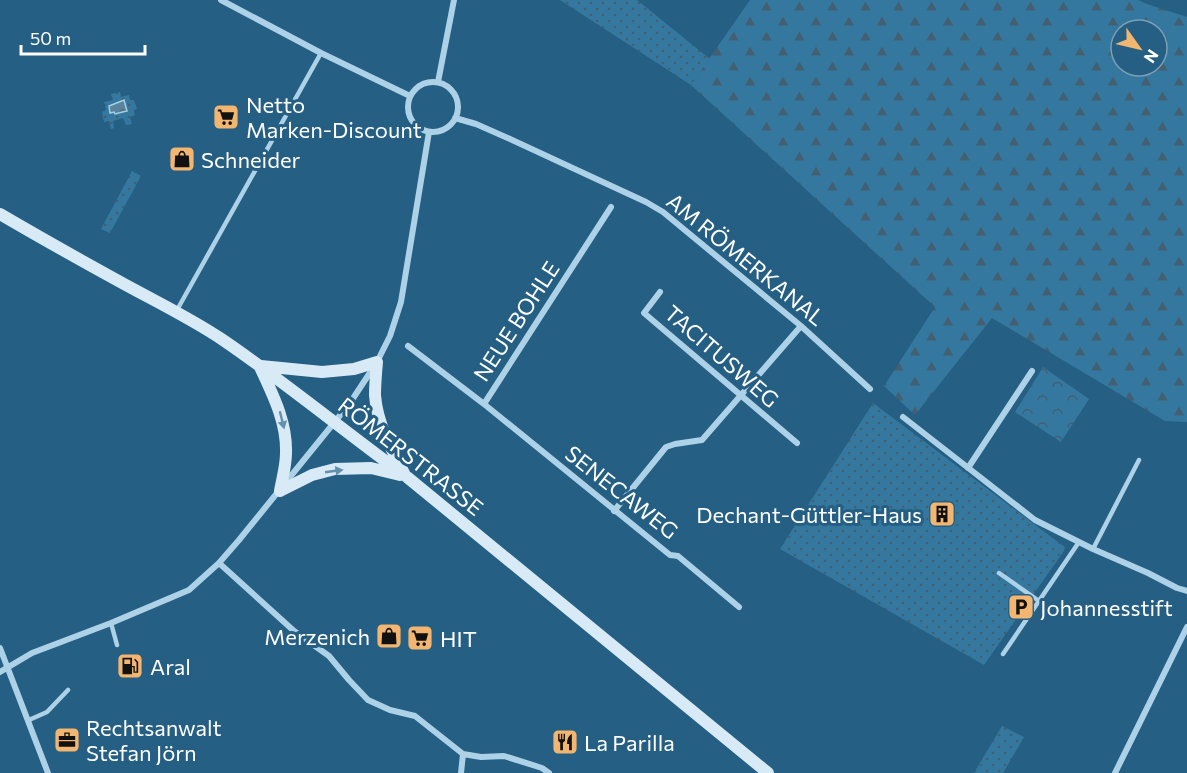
<svg xmlns="http://www.w3.org/2000/svg" width="1187" height="773" font-family="Commissioner,sans-serif">
  <style>
    .grass { fill: url(#grass-dots) }
    .forest { fill: url(#forest-firs); fill-rule: evenodd }
    .park { fill: url(#park-crowns) }
    .water { fill: url(#water-ripples); stroke: #a1cfe8; stroke-width: 1.5 }
    .lines { fill: none; stroke-linecap: round; stroke-linejoin: round }
    .lane { stroke: #add2e8; stroke-width: 4.5 }
    .street { stroke: #add2e8; stroke-width: 6 }
    .secondary { stroke: #d7eaf6; stroke-width: 12 }
    .oneway { fill: #6390ab }
    .labels { text-anchor: middle; dominant-baseline: central; stroke-width: 6; stroke-linejoin: round; paint-order: stroke }
    .poi-label { font-size: 22px; fill: #fff; stroke: #255f83; text-anchor: start }
    .street-label { font-size: 22px; fill: #fff; stroke: #255f83 }
  </style>
  <defs>
    <pattern id="grass-dots" width="8" height="8" patternUnits="userSpaceOnUse" patternTransform="scale(1.5)"><rect width="8" height="8" fill="#35789f"/><path d="M2 2h.1M6 6h.1" fill="none" stroke="#426071" stroke-width="1.8" stroke-linecap="round"/></pattern>
    <pattern id="forest-firs" width="22" height="20" patternUnits="userSpaceOnUse" patternTransform="scale(1.5)"><rect width="22" height="20" fill="#35789f"/><path d="M5 1l3.5 6h-7zM16 11l3.5 6h-7z" fill="#426071"/></pattern>
    <pattern id="park-crowns" width="20" height="18" patternUnits="userSpaceOnUse" patternTransform="scale(1.5)"><rect width="20" height="18" fill="#35789f"/><path d="M2 6a3 3 0 1 1 6 0M12 15a3 3 0 1 1 6 0" fill="none" stroke="#426071"/></pattern>
    <pattern id="water-ripples" width="26" height="14" patternUnits="userSpaceOnUse" patternTransform="scale(1.5)"><rect width="26" height="14" fill="#5b849c"/><path d="M2 4q2-2 4 0t4 0M15 11q2-2 4 0t4 0" fill="none" stroke="#546b78"/></pattern>
  </defs>
  <rect width="100%" height="100%" fill="#255f83"/>
  <!-- grass -->
  <path class="grass" d="M560,0h77l73,59 -19,26z
    M120,92l1,5 8,-2 1,5h4l3,9 -3,1 1,5 -5,2 2,7 -6,1 -3,-7 -10,3 1,7 -3,1 -2,-8 -5,1 -2,-10 4,-2 -2,-8 9,-2 -2,-6z
    M132,171l9,5 -31,57 -9,-4z
    M873,403l193,145 -82,117 -204,-116z
    M1002,726l22,11 -21,36h-29z"/>
  <!-- forest -->
  <path class="forest" d="M750,0h388l9,4 40,13v405l-22,-1 -173,-103 -77,97 -31,-29 51,-79 -244,-222zM1121,30h36v36h-36z"/>
  <!-- park -->
  <path class="park" d="M1043,367l46,32 -28,43 -46,-30z"/>
  <!-- water -->
  <path class="water" d="M124,100l3,11 -12,3 -1,-2 -4,1 -1,-7z"/>
  <g class="lines">
    <!-- lane -->
    <path class="lane" d="M177,310l144,-257
      M1093,549l46,-89
      M999,573l40,28
      M111,623l6,22
      M1003,654l76,-112
      M29,720l18,-8 21,-22"/>
    <!-- street -->
    <path class="street" d="M221,0l100,53 89,43
      M438,82l16,-82
      M408 107a25 25 0 1 1 50 0a25 25 0 1 1-50 0Z
      M455,118l21,6 34,15 136,63 17,10 138,114 69,63
      M660,292l-16,21 153,130
      M408,346l76,58 127,-197
      M484,404l186,151 8,1 61,51
      M903,417l132,103 58,29 55,24 29,15 10,3
      M968,468l64,-97
      M614,511l52,-64 9,-3 27,-4 99,-114
      M219,563l75,68 35,25 20,24 19,20 22,10 25,6 48,38 -2,19
      M0,648l48,125
      M0,672l32,-19 79,-30 78,-33 30,-27 20,-23 111,-137 27,-41 13,-26 11,-34 28,-170
      M463,754l18,3 23,-1 38,12 7,5
      M1115,773l72,-146"/>
    <!-- secondary -->
    <path class="secondary" d="M0,214c41,24 82,47 124,70 33,18 68,35 99,56 63,43 122,92 184,137l361,296
      M261,366l61,6 32,-3 23,-7c-1,11 -2,22 -2,33 2,28 16,54 29,78
      M260,367c13,28 27,55 26,86 0,13 -4,26 -6,38
      M280,491l32,-16 23,-6 36,-1 29,7"/>
  </g>
  <!-- one-way arrows -->
  <defs><path id="oneway-solid" d="M-6-.8H1V-3.2L6.5 0L1 3.2V.8H-6Z" transform="scale(1.5)"/></defs>
  <g class="oneway">
    <use href="#oneway-solid" transform="translate(282 420) rotate(76)"/>
    <use href="#oneway-solid" transform="translate(334 471) rotate(-8)"/>
  </g>
  <!-- icons -->
  <defs>
    <symbol id="supermarket-square" viewBox="-11 -11 22 22"><rect x="-9" y="-9" width="18" height="18" rx="4" fill="#f2b671" stroke="#255f83"/><path d="M-6-5.5h2.5l.6 2H6L4.5 2H-2.5L-4.4-4H-6ZM-1.5 3.2a1.3 1.3 0 1 0 .1 0ZM3 3.2a1.3 1.3 0 1 0 .1 0Z" fill="#111"/></symbol>
    <symbol id="shop-square" viewBox="-11 -11 22 22"><rect x="-9" y="-9" width="18" height="18" rx="4" fill="#f2b671" stroke="#255f83"/><path d="M-5-2.5h2.3a2.7 3.5 0 0 1 5.4 0H5L5.5 6h-11ZM-1.5-2.5h3a1.5 2.3 0 0 0-3 0Z" fill="#111"/></symbol>
    <symbol id="building-square" viewBox="-11 -11 22 22"><rect x="-9" y="-9" width="18" height="18" rx="4" fill="#f2b671" stroke="#255f83"/><path d="M-4-6H4V6H1V3H-1V6H-4ZM-2.5-4.3h1.7v1.8h-1.7ZM.8-4.3h1.7v1.8H.8ZM-2.5-1h1.7V.8h-1.7ZM.8-1h1.7V.8H.8Z" fill="#111"/></symbol>
    <symbol id="parking-square" viewBox="-11 -11 22 22"><rect x="-9" y="-9" width="18" height="18" rx="4" fill="#f2b671" stroke="#255f83"/><path d="M-3.5-5.5H1a3.5 3.5 0 0 1 0 7H-1V5.5H-3.5ZM-1-3.4V-.6H.8a1.4 1.4 0 0 0 0-2.8Z" fill="#111"/></symbol>
    <symbol id="fuel-square" viewBox="-11 -11 22 22"><rect x="-9" y="-9" width="18" height="18" rx="4" fill="#f2b671" stroke="#255f83"/><path d="M-5.5-6h7V0h2V4h1.3V-2.5L3-4.5l.8-.8L6-3V5H2.5V1h-1V6h-7ZM-4.2-4.7v3.2H.2V-4.7Z" fill="#111"/></symbol>
    <symbol id="office-square" viewBox="-11 -11 22 22"><rect x="-9" y="-9" width="18" height="18" rx="4" fill="#f2b671" stroke="#255f83"/><path d="M-6-3h4V-5.5h4V-3h4V5H-6ZM-1-4.5V-3h2v-1.5ZM-6 0V1H6V0Z" fill="#111"/></symbol>
    <symbol id="restaurant-square" viewBox="-11 -11 22 22"><rect x="-9" y="-9" width="18" height="18" rx="4" fill="#f2b671" stroke="#255f83"/><path d="M-5-6h1v4h1v-4h1v4h1v-4h1v5L-1.5 .5V6h-2V.5L-5-1ZM5-6V6H3V1.5H1.5Q1.5-4 5-6Z" fill="#111"/></symbol>
  </defs>
  <g fill-rule="evenodd">
    <use href="#supermarket-square" x="211" y="102" width="30" height="30"/>
    <use href="#shop-square" x="167" y="144" width="30" height="30"/>
    <use href="#building-square" x="927" y="499" width="30" height="30"/>
    <use href="#parking-square" x="1006" y="592" width="30" height="30"/>
    <use href="#shop-square" x="374" y="621" width="30" height="30"/>
    <use href="#supermarket-square" x="405" y="623" width="30" height="30"/>
    <use href="#fuel-square" x="115" y="651" width="30" height="30"/>
    <use href="#office-square" x="52" y="725" width="30" height="30"/>
    <use href="#restaurant-square" x="550" y="727" width="30" height="30"/>
  </g>
  <g class="labels">
    <!-- poi labels -->
    <g class="poi-label">
      <text x="246" y="104">Netto<tspan x="246" dy="25">Marken-Discount</tspan></text>
      <text x="201" y="159">Schneider</text>
      <text x="922" y="514" text-anchor="end">Dechant-Güttler-Haus</text>
      <text x="1040" y="607">Johannesstift</text>
      <text x="370" y="636" text-anchor="end">Merzenich</text>
      <text x="440" y="638">HIT</text>
      <text x="150" y="666">Aral</text>
      <text x="86" y="727">Rechtsanwalt<tspan x="86" dy="25">Stefan Jörn</tspan></text>
      <text x="584" y="742">La Parilla</text>
    </g>
    <!-- street labels -->
    <g class="street-label">
      <text transform="translate(746 259) rotate(39)">AM RÖMERKANAL</text>
      <text transform="translate(516 321) rotate(-57)">NEUE BOHLE</text>
      <text transform="translate(722 356) rotate(41)">TACITUSWEG</text>
      <text transform="translate(411 456) rotate(38)">RÖMERSTRASSE</text>
      <text transform="translate(622 492) rotate(38)">SENECAWEG</text>
    </g>
  </g>
  <!-- north arrow -->
  <g transform="translate(1139 48) rotate(124)"><circle r="28" fill="#255f83" stroke="#7c9fb5" stroke-width="1.5"/>
  <path d="M0-4.5L10 22L0 15L-10 22Z" fill="#f2b671"/>
  <text y="-9" font-size="16" font-weight="bold" text-anchor="middle" fill="#ffffff">N</text>
  </g>
  <!-- scale -->
  <path d="M21 45v9h124v-9" fill="none" stroke="#ffffff" stroke-width="3"/>
  <text x="30" y="45" font-size="18" fill="#ffffff" stroke="#255f83" stroke-width="4.5" paint-order="stroke">50 m</text>
</svg>
